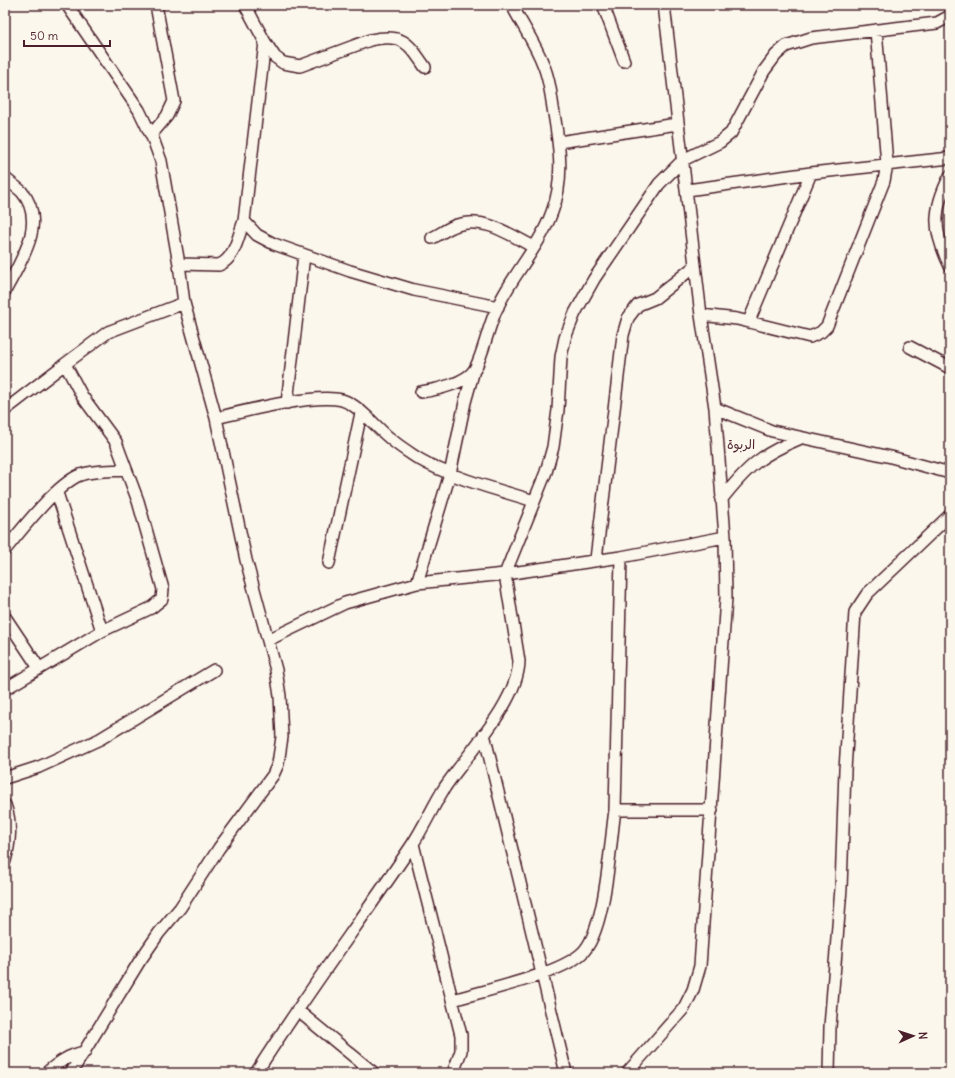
<svg xmlns="http://www.w3.org/2000/svg" width="955" height="1078" font-family="Delius,'Playpen Sans Arabic',sans-serif">
  <style>
    .lines { fill: none; stroke-linecap: round; stroke-linejoin: round }
    .minor-casing { stroke: #4a1f2b; stroke-width: 14 }
    .minor { stroke: #fbf7ec; stroke-width: 11 }
    .labels { text-anchor: middle; dominant-baseline: central; stroke-width: 3; stroke-linejoin: round; paint-order: stroke }
    .neighbourhood-label { font-size: 13px; fill: #4a1f2b; stroke: #fbf7ec }
  </style>
  <rect width="100%" height="100%" fill="#fbf7ec"/>
  <filter id="ink" filterUnits="userSpaceOnUse"><feTurbulence type="fractalNoise" baseFrequency=".025" numOctaves="2"/><feDisplacementMap in="SourceGraphic" scale="8" xChannelSelector="R" yChannelSelector="G"/><feConvolveMatrix kernelMatrix="1 2 1 2 8 2 1 2 1" color-interpolation-filters="sRGB"/></filter>
  <g filter="url(#ink)">
    <g class="lines">
      <defs>
        <path id="minor" d="M67,5l72,105 14,29 8,22 18,103 5,39 32,115 30,142 30,110 4,26 2,41 -4,27 -5,11 -54,73 -39,60 -21,25 -20,29 -68,111
          M245,5l20,37 -21,179 13,14 17,9 76,27 64,19 84,17
          M603,5l21,56
          M265,42l10,15 8,6 17,3 70,-26c32,-7 38,2 55,27
          M151,135l16,-19 7,-15 -18,-96
          M559,142l118,-18
          M950,176c-18,35 -17,55 0,90
          M5,178c5,5 12,9 17,14 26,31 -2,70 -17,99
          M687,190l124,-17 139,-15
          M432,238c8,-4 16,-10 25,-13 28,-9 53,10 77,22
          M179,264l40,1c16,-6 19,-29 25,-44
          M701,315l36,4 73,18 11,-5 6,-6 57,-145 3,-17 -11,-134
          M749,321l62,-148
          M910,347l40,21
          M421,392c15,-2 46,-9 54,-23 10,-20 13,-43 23,-63 15,-32 42,-60 54,-94 13,-33 7,-70 1,-104 -2,-15 -4,-30 -10,-44 -8,-21 -21,-39 -31,-59
          M287,403l17,-148
          M715,408l57,23 119,26 59,16
          M5,410l60,-46
          M216,418c29,-7 99,-25 126,-18 19,6 34,28 50,40 8,7 18,13 27,19 35,20 77,30 115,42
          M57,493l45,138
          M721,500c27,-34 39,-45 80,-62
          M5,550c16,-20 52,-66 75,-75 14,-5 31,-4 46,-5
          M596,559l27,-224 5,-17 10,-13 17,-7 40,-32
          M329,563l32,-150
          M417,583l33,-109 15,-72 9,-32
          M5,617l34,51
          M268,640l77,-37 72,-20 88,-9 116,-17 104,-20
          M5,689l97,-58 49,-23 11,-9 1,-10 -25,-88 -18,-48 -4,-11 -34,-46 -17,-32 43,-32 76,-29
          M484,734l82,339
          M5,778l34,-11 61,-28 114,-69
          M5,805c7,19 5,37 0,56
          M615,810l6,-253
          M413,844l48,191v16l-8,22
          M453,1000c33,-10 104,-25 128,-46 25,-21 29,-111 34,-144h97
          M297,1010l77,63
          M46,1073c13,-11 23,-18 39,-21
          M256,1073c49,-78 105,-152 156,-228 12,-18 21,-39 33,-58 23,-34 73,-85 74,-126l-14,-87 41,-102 7,-25 5,-37 3,-53 4,-19 10,-25 19,-34 65,-95 24,-24 37,-18 11,-9 33,-62 12,-16 10,-9 25,-8 126,-15 13,-7
          M627,1073l57,-65 9,-18 7,-24 26,-368 -1,-61 -10,-129 -14,-93 -37,-310
          M829,1073l1,-46 11,-139 4,-118 10,-158 12,-18 83,-79"/>
      </defs>
      <!-- minor casing -->
      <use href="#minor" class="minor-casing"/>
      <!-- minor -->
      <use href="#minor" class="minor"/>
    </g>
  </g>
  <g class="labels">
    <!-- neighbourhood labels -->
    <g class="neighbourhood-label">
      <text x="741" y="444">الربوة</text>
    </g>
  </g>
  <!-- margin -->
  <rect width="955" height="1078" fill="none" stroke="#fbf7ec" stroke-width="20"/>
  <rect x="10" y="10" width="935" height="1058" fill="none" stroke="#4a1f2b" stroke-width="1.5" filter="url(#ink)"/>
  <!-- north arrow -->
  <g transform="translate(913 1036) rotate(87)" stroke="#fbf7ec" stroke-width="3" paint-order="stroke">
  <path d="M0-3L7 15L0 10L-7 15Z" fill="#4a1f2b"/>
  <text y="-6" font-size="11" font-weight="bold" text-anchor="middle" fill="#4a1f2b">N</text>
  </g>
  <!-- scale -->
  <path d="M24 40v6h86v-6" fill="none" stroke="#4a1f2b" stroke-width="2"/>
  <text x="30" y="40" font-size="12" fill="#4a1f2b" stroke="#fbf7ec" stroke-width="3" paint-order="stroke">50 m</text>
</svg>
